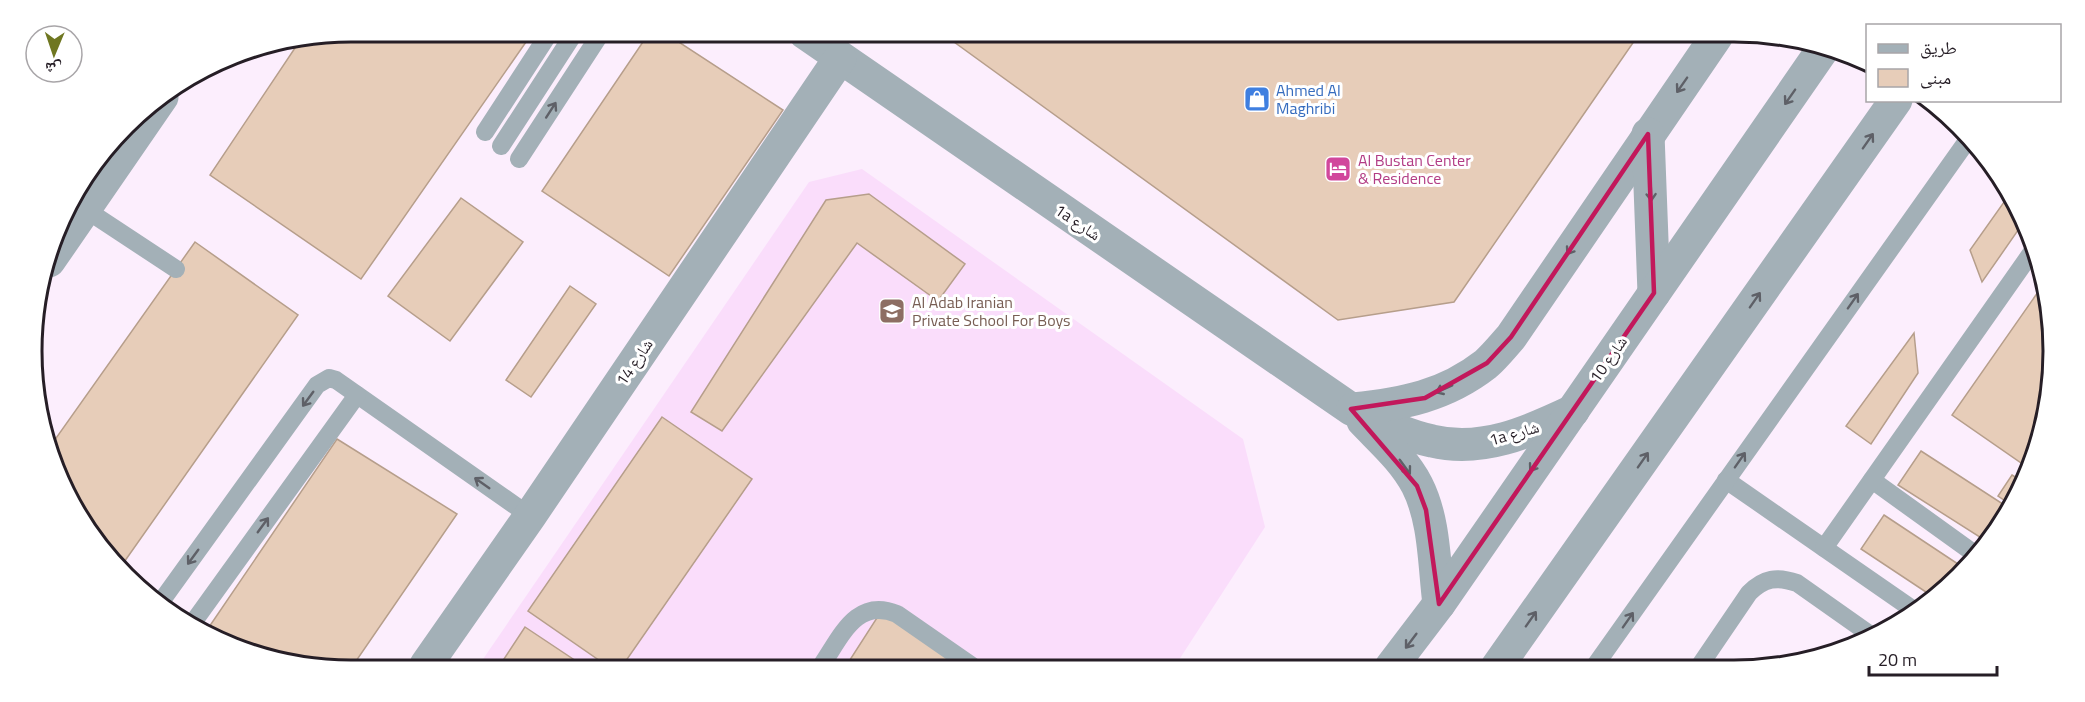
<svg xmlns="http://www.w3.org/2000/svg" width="2085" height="702" viewBox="0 0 2085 702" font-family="'Titillium Web','Noto Naskh Arabic',sans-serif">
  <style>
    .built { fill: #faddfb }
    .building { fill: #e7cdb9; stroke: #b69e8b; stroke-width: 1.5 }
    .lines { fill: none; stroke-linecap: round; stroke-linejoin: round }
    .service { stroke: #a3b0b7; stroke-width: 18 }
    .minor { stroke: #a3b0b7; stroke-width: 33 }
    .tertiary { stroke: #a3b0b7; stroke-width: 33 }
    .oneway { stroke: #5e6067 }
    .marked { fill: none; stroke: #c2185b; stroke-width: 4.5; stroke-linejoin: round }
    .labels { text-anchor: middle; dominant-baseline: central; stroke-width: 6; stroke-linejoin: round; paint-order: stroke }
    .shop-label { font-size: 16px; fill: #366cbe; stroke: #fff; text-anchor: start }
    .hotel-label { font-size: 16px; fill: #b23c85; stroke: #fff; text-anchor: start }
    .street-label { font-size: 16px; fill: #261e26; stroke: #fff }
    .education-label { font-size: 16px; fill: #785e54; stroke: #fff; text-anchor: start }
    .rim { fill: none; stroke: #261e26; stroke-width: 3 }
  </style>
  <rect width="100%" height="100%" fill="#fceefd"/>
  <polygon class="built" points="862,169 1243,439 1265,527 1175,666 479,665 809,182"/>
  <g class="building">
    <polygon points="351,32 533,32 361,279 210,175 299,42"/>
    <polygon points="649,33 665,33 783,110 669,276 542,191"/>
    <polygon points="943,34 1637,37 1454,302 1338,320"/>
    <polygon points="869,194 965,264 938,301 857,243 722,431 691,412 826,200"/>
    <polygon points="2009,195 2021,226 1982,282 1970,250"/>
    <polygon points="461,198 523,242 450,341 388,296"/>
    <polygon points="195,242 298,315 122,565 86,529 49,448"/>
    <polygon points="2045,282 2047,289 2047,414 2027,467 1952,415"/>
    <polygon points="570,286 596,304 531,397 506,380"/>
    <polygon points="1914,333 1918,373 1871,444 1846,426"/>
    <polygon points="662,417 752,479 623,665 606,665 528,611"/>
    <polygon points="337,439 457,514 354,664 288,664 207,630"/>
    <polygon points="1921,451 2009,508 1986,541 1898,485"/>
    <polygon points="2012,475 2022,481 2013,506 1998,496"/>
    <polygon points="1884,515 1964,568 1945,591 1935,598 1861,549"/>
    <polygon points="882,610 964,666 846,666"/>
    <polygon points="525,627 582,665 500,665"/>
  </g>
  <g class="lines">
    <g class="service">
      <polyline points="485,132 550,32"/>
      <polyline points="501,146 575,32"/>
      <polyline points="519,159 601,33"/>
      <polyline points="85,209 176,269"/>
      <polyline points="1726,480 1915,611"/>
      <polyline points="1872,480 1972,552"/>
      <polyline points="1824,548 2032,252"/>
      <polyline points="160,603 317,385 329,378 336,380 530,516"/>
      <polyline points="192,624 357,395"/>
      <path d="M821,666C841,637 856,597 897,614L972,666"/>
      <polyline points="1594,667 1967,141"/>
      <path d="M1698,668L1749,593C1764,578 1777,576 1797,583L1875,638"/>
    </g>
    <g class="minor">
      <path d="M805,33L1351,409C1377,421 1404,435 1432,441C1482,453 1529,432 1573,411"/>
      <polyline points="49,261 162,97"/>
      <path d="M1353,409C1403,404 1445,396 1486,364C1495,356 1503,346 1511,337L1716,37"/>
      <path d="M1363,421C1382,441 1404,460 1417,485C1435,520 1434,565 1439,604"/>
      <polyline points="426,665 530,516 840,58"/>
    </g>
    <g class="tertiary">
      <polyline points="1648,134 1654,293"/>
      <polyline points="1391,667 1439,604 1823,49"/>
      <polyline points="1497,667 1896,100"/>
    </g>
  </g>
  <defs><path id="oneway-shaft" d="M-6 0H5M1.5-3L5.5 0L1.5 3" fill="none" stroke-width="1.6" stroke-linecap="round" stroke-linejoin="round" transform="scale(1.5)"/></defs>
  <g class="oneway">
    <use href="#oneway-shaft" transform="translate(1682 85) rotate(125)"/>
    <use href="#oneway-shaft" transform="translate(1790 97) rotate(125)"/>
    <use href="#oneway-shaft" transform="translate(551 110) rotate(-57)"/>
    <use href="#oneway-shaft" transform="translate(1868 141) rotate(-55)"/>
    <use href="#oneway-shaft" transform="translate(1651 192) rotate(88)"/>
    <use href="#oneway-shaft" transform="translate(1572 247) rotate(124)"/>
    <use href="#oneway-shaft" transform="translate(1755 300) rotate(-55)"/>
    <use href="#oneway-shaft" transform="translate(1853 301) rotate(-55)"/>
    <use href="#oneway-shaft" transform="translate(1444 389) rotate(156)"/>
    <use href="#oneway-shaft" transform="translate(308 399) rotate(126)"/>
    <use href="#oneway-shaft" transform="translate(1643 460) rotate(-55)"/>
    <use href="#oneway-shaft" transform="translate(1740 460) rotate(-55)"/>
    <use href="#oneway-shaft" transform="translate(1535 464) rotate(125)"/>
    <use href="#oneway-shaft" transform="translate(1405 467) rotate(54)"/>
    <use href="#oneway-shaft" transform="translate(482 483) rotate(-145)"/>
    <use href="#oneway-shaft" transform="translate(263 525) rotate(-54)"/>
    <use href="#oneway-shaft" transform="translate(193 557) rotate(126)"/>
    <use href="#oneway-shaft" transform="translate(1531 619) rotate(-55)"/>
    <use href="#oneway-shaft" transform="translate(1628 620) rotate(-55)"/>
    <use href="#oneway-shaft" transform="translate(1411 641) rotate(127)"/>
  </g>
  <path class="marked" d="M1648,134L1654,293L1439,604L1426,510L1417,486L1351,409L1425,398L1487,363L1511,337Z"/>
  <defs>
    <symbol id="shop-square" viewBox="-11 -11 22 22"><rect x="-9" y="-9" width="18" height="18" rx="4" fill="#3f7fe0" stroke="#fff"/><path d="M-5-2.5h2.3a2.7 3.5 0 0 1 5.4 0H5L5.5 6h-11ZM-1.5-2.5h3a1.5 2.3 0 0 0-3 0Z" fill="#fff"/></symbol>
    <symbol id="hotel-square" viewBox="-11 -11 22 22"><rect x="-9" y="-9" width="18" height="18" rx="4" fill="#d1479c" stroke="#fff"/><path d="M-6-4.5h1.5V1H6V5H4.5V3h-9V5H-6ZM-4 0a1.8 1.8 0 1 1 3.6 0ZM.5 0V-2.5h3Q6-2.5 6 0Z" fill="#fff"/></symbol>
    <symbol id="school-square" viewBox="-11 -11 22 22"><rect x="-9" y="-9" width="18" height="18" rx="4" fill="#8d6e63" stroke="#fff"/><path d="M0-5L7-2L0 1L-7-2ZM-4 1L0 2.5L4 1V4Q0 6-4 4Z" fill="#fff"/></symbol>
  </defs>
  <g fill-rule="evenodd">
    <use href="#shop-square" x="1242" y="84" width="30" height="30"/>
    <use href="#hotel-square" x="1323" y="154" width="30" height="30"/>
    <use href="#school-square" x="877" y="296" width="30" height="30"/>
  </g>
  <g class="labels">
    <g class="shop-label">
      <text x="1276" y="90">Ahmed Al<tspan x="1276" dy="18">Maghribi</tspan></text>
    </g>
    <g class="hotel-label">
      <text x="1358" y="160">Al Bustan Center<tspan x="1358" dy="18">&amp; Residence</tspan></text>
    </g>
    <g class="street-label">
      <text transform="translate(1078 222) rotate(34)">1a شارع</text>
      <text transform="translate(1608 359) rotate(-55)">شارع 10</text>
      <text transform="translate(634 362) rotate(-56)">شارع 14</text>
      <text transform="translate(1514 433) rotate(-16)">1a شارع</text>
    </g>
    <g class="education-label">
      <text x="912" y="302">Al Adab Iranian<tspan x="912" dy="18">Private School For Boys</tspan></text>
    </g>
  </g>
  <path d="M0 0H2085V702H0ZM351 42H1734A309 309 0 0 1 2043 351V351A309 309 0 0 1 1734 660H351A309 309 0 0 1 42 351V351A309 309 0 0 1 351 42Z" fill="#fff" fill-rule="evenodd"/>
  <path class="rim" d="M351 42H1734A309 309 0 0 1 2043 351V351A309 309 0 0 1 1734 660H351A309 309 0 0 1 42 351V351A309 309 0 0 1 351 42Z"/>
  <rect x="1866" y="24" width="195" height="78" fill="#ffffff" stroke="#a8a5a8" stroke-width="1.5"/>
  <rect x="1878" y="44" width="30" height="9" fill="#a3b0b7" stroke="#a8a5a8" stroke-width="1.5"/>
  <text x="1920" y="54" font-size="18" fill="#261e26">طريق</text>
  <rect x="1878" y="69" width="30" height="18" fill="#e7cdb9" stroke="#a8a5a8" stroke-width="1.5"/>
  <text x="1920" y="84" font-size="18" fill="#261e26">مبنى</text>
  <g transform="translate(54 54) rotate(182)"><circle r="28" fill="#ffffff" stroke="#a8a5a8" stroke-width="1.5"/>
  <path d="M0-4.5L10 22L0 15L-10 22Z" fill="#6f7721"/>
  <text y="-9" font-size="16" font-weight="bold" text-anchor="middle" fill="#261e26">ش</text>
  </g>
  <path d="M1869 666v9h128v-9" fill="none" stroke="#261e26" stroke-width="3"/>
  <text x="1878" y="666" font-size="18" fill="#261e26" stroke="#ffffff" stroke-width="4.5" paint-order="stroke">20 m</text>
</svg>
